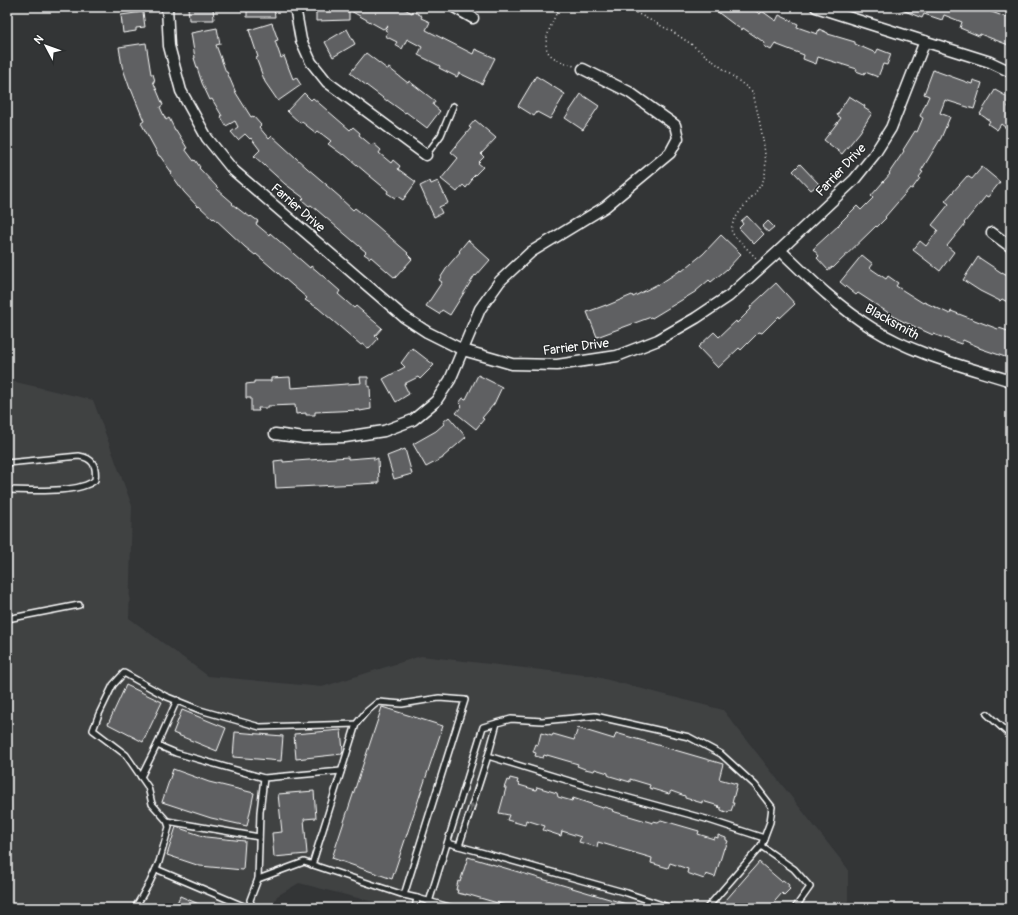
<svg xmlns="http://www.w3.org/2000/svg" width="1018" height="915" viewBox="0 0 1018 915" font-family="Pangolin,sans-serif">
  <style>
    .built { fill: #404243 }
    .building { fill: #5f6162; stroke: #fff }
    .lines { fill: none; stroke-linecap: round; stroke-linejoin: round }
    .service-casing { stroke: #fff; stroke-width: 8 }
    .minor-casing { stroke: #fff; stroke-width: 13 }
    .path { stroke: #fff; stroke-width: 1.5; stroke-dasharray: 1 3; stroke-linecap: butt }
    .service { stroke: #2a2d2e; stroke-width: 5 }
    .minor { stroke: #2a2d2e; stroke-width: 10 }
    .oneway { fill: #6a6c6d }
    .labels { text-anchor: middle; dominant-baseline: central; stroke-width: 3; stroke-linejoin: round; paint-order: stroke }
    .street-label { font-size: 13px; fill: #fff; stroke: #2a2d2e }
  </style>
  <rect width="100%" height="100%" fill="#333536"/>
  <filter id="ink" filterUnits="userSpaceOnUse"><feTurbulence type="fractalNoise" baseFrequency=".025" numOctaves="2"/><feDisplacementMap in="SourceGraphic" scale="8" xChannelSelector="R" yChannelSelector="G"/><feConvolveMatrix kernelMatrix="1 2 1 2 8 2 1 2 1" color-interpolation-filters="sRGB"/></filter>
  <g filter="url(#ink)">
    <polygon class="built" points="7,380 93,400 132,506 129,618 208,676 322,687 421,656 593,676 723,710 848,869 848,908 397,908 299,883 277,896 272,908 7,908"/>
    <g class="building">
      <polygon points="188,7 213,7 214,20 189,20"/>
      <polygon points="247,7 274,8 275,17 247,17"/>
      <polygon points="318,7 343,7 343,10 359,10 361,7 401,7 412,13 413,11 422,16 421,18 430,22 426,30 473,54 475,49 495,58 482,84 459,73 457,77 439,68 440,66 418,55 422,47 407,39 402,49 395,45 397,42 385,36 388,32 385,30 388,26 383,29 349,10 349,20 316,21 316,11 318,11"/>
      <polygon points="711,7 750,7 760,14 762,11 776,21 779,15 798,24 797,27 817,34 819,29 828,33 828,34 855,42 855,44 876,53 878,49 891,54 887,65 883,64 878,77 865,72 864,74 856,71 857,69 818,57 816,64 803,59 804,55 775,44 771,50 764,46 765,43 743,28 742,30 736,26"/>
      <polygon points="895,7 991,7 989,11 1011,19 1011,46 980,34 979,36 960,28 962,22 944,15 942,20 924,14 922,18"/>
      <polygon points="143,12 145,27 136,28 136,31 123,33 121,15"/>
      <polygon points="272,23 278,40 275,41 281,58 284,56 293,79 296,77 301,85 278,101 265,82 256,58 258,57 249,30"/>
      <polygon points="217,28 220,44 216,45 226,72 227,72 236,93 251,117 253,116 261,125 259,127 269,139 272,136 307,168 327,185 326,185 341,198 341,199 353,210 355,208 376,225 408,253 407,254 412,259 395,278 371,257 370,258 364,254 366,252 311,205 309,206 302,200 304,198 285,184 254,156 260,150 251,138 250,139 245,134 238,140 231,132 238,127 235,121 226,126 225,124 221,117 222,116 212,99 210,100 202,83 194,58 195,58 191,33"/>
      <polygon points="347,29 355,44 333,57 325,42"/>
      <polygon points="146,43 151,74 153,74 155,81 153,81 163,105 160,107 166,120 169,118 175,130 176,130 187,148 185,149 194,161 195,160 200,167 199,168 218,188 217,189 233,203 232,204 245,214 246,214 250,217 251,216 258,221 256,224 269,235 270,233 310,268 311,266 316,270 340,291 338,294 354,308 356,306 382,328 375,336 378,339 369,349 363,344 361,345 318,308 305,300 307,298 256,254 255,255 245,247 214,218 213,219 199,206 198,207 184,192 171,174 172,173 160,156 159,156 141,123 144,121 131,89 130,89 122,66 119,47"/>
      <polygon points="366,53 387,69 389,68 408,83 409,81 435,101 433,105 440,111 427,128 406,112 405,113 387,100 387,101 350,73"/>
      <polygon points="933,70 972,84 973,80 982,83 974,109 945,100 940,113 950,117 941,138 921,171 923,172 919,177 920,178 912,189 910,188 885,217 886,218 877,227 876,226 833,268 832,267 828,270 817,258 819,256 813,249 815,248 815,247 839,225 839,224 857,206 861,210 873,198 871,196 890,174 889,173 904,151 903,150 915,131 917,132 923,118 920,116 929,96 924,94"/>
      <polygon points="536,76 565,94 550,119 537,112 534,116 518,106"/>
      <polygon points="995,90 1011,99 1008,107 1011,109 1011,132 1001,124 997,130 988,124 990,121 980,114"/>
      <polygon points="304,93 311,100 313,98 350,130 353,127 360,133 359,135 371,145 373,143 381,150 379,153 391,163 393,160 400,166 398,169 416,182 403,200 397,196 395,198 387,193 388,191 370,176 344,154 343,155 328,144 331,141 318,131 316,133 302,122 300,123 287,111"/>
      <polygon points="581,94 599,106 583,130 565,118"/>
      <polygon points="849,96 865,106 864,108 872,113 860,132 842,154 824,140 841,118 837,115"/>
      <polygon points="475,120 496,138 481,154 484,157 478,163 483,167 471,179 472,180 466,188 463,185 457,192 441,179 458,158 451,152 471,128 469,127"/>
      <polygon points="800,164 819,184 811,190 793,171"/>
      <polygon points="982,167 1000,182 988,197 986,196 964,223 965,224 947,246 954,252 940,271 913,250 920,241 926,246 938,230 932,225 949,204 945,201 967,176 972,179"/>
      <polygon points="430,181 431,184 438,181 448,203 439,207 442,213 434,217 420,186"/>
      <polygon points="747,216 764,234 754,244 739,228 743,224 741,221"/>
      <polygon points="768,221 774,227 768,232 762,227"/>
      <polygon points="721,235 741,254 727,269 711,282 709,280 695,292 652,318 651,317 597,337 587,312 606,305 606,306 632,295 633,297 658,284 658,285 681,270 682,271 703,254"/>
      <polygon points="468,240 490,260 476,276 475,275 450,315 442,310 439,314 426,306 442,282 439,280 448,266 460,252 459,251"/>
      <polygon points="862,255 873,264 870,268 886,279 888,276 898,283 896,286 923,303 924,302 950,314 951,311 998,329 999,328 1011,332 1011,359 979,348 979,347 963,340 961,344 933,334 933,335 898,319 858,293 856,295 840,282"/>
      <polygon points="978,257 1002,273 1002,272 1011,277 1011,304 1002,299 1000,301 980,291 963,280"/>
      <polygon points="776,283 795,304 780,318 779,316 762,333 759,332 741,350 739,348 718,368 698,347 714,332 719,337 736,321 737,323 751,309 750,307"/>
      <polygon points="412,348 434,365 420,379 418,377 404,384 409,394 396,402 383,379 405,367 401,363"/>
      <polygon points="478,375 502,387 494,404 482,418 484,419 476,429 456,413 462,406 459,403 463,398 466,399"/>
      <polygon points="290,377 291,388 361,383 360,377 368,377 368,387 370,386 371,409 360,411 360,410 315,412 315,415 306,415 306,413 296,414 295,405 268,406 268,408 258,408 259,411 251,411 251,398 246,398 246,384 254,383 254,381 271,381 271,378"/>
      <polygon points="449,417 466,437 443,457 443,458 426,467 413,444 436,431 444,424 443,422"/>
      <polygon points="405,449 412,474 394,479 387,456"/>
      <polygon points="348,457 348,459 374,457 374,460 378,458 379,483 276,488 274,461 283,460 283,462"/>
      <polygon points="126,685 162,702 143,742 108,724"/>
      <polygon points="382,707 443,726 392,879 332,858"/>
      <polygon points="182,710 226,728 217,751 173,733"/>
      <polygon points="578,728 614,739 616,733 723,764 719,779 737,784 732,803 734,803 731,811 729,811 728,813 721,810 721,808 718,807 719,806 702,801 702,803 685,798 685,796 671,791 669,794 649,788 650,785 630,779 630,782 610,776 608,775 608,773 595,769 594,771 585,769 577,766 578,764 547,755 547,756 544,755 543,758 535,756 536,753 533,752 536,744 538,745 541,733 552,736 553,734 574,740"/>
      <polygon points="341,730 343,751 342,754 296,759 294,734"/>
      <polygon points="235,732 283,736 281,761 233,757"/>
      <polygon points="173,769 209,782 254,793 247,826 211,818 162,802"/>
      <polygon points="510,778 518,780 517,783 520,784 519,785 536,790 537,787 557,793 558,797 572,801 573,798 603,808 604,807 611,809 613,810 612,811 653,823 653,821 658,822 661,820 699,831 698,834 714,839 715,837 718,838 718,835 726,838 726,840 728,841 725,849 724,848 715,877 706,874 704,879 687,873 688,869 670,863 668,868 651,863 652,858 598,842 597,847 579,842 581,837 562,831 561,836 543,830 545,826 526,820 525,825 507,820 509,815 499,813 506,788 504,788 507,780 509,781"/>
      <polygon points="314,791 316,818 304,819 307,854 274,857 272,833 282,832 278,794"/>
      <polygon points="176,827 206,837 245,841 243,870 200,866 167,855"/>
      <polygon points="468,857 633,906 633,908 515,908 466,894 466,895 457,893 458,890 456,890 458,881 460,882"/>
      <polygon points="759,862 781,881 783,880 789,885 788,887 790,889 784,895 782,893 769,908 719,908"/>
      <polygon points="180,896 208,908 175,908"/>
    </g>
    <g class="lines">
      <defs>
        <g id="service">
          <polyline points="426,155 441,135 453,106"/>
          <path d="M7,463L79,456C93,458 97,466 95,480C79,494 28,490 7,490"/>
          <polyline points="7,619 79,605"/>
          <polyline points="177,700 157,745 176,753 264,778"/>
          <polyline points="987,714 1011,736"/>
          <polyline points="488,756 589,787 706,819 764,838"/>
          <polyline points="141,777 157,745"/>
          <polyline points="167,821 259,837"/>
          <polyline points="448,843 627,893 671,908"/>
          <polyline points="459,846 488,756 497,723"/>
          <polyline points="312,865 356,724"/>
          <polyline points="156,869 248,908"/>
          <polyline points="258,879 260,812 264,778 341,771"/>
          <polyline points="417,898 453,908"/>
          <polyline points="429,902 483,727 511,719 542,721 595,716 689,737 721,754 755,785 772,807 770,822 761,846 794,869 810,887 795,908"/>
          <polyline points="135,908 150,882 159,862 169,827 167,821 152,804 148,787 126,755 93,730 99,714 113,685 124,673 165,696 200,710 260,727 356,724 366,712 378,702 402,704 439,698 465,700 404,895 417,898 415,908"/>
          <polyline points="252,908 250,900 258,879 304,862 404,895"/>
          <polyline points="707,908 761,846"/>
        </g>
        <g id="minor">
          <polyline points="167,7 169,46 181,91 207,138 233,170 404,317 427,332 463,350 512,364 557,365 617,356 658,340 696,318 729,296 780,250 854,180 874,155 891,128 925,41"/>
          <polyline points="295,7 301,40 311,62 327,82 426,155"/>
          <polyline points="454,7 473,18"/>
          <polyline points="816,7 990,62 1011,72"/>
          <polyline points="992,233 1011,247"/>
          <path d="M780,250C809,278 838,307 872,328C915,355 964,366 1011,381"/>
          <polyline points="275,434 304,438 345,437 384,431 413,420 436,401 450,380 480,309 500,281 531,252 605,207 670,153 678,138 675,125 629,92 583,69"/>
        </g>
      </defs>
      <use href="#service" class="service-casing"/>
      <use href="#minor" class="minor-casing"/>
      <g class="path">
        <path d="M559,7C555,18 541,41 548,52C553,60 566,63 574,66"/>
        <path d="M625,7L673,32L691,44L753,92C757,112 770,159 764,178C760,193 727,218 732,233L756,258"/>
      </g>
      <use href="#service" class="service"/>
      <use href="#minor" class="minor"/>
    </g>
    <defs><path id="oneway-solid" d="M-6-.8H1V-3.2L6.5 0L1 3.2V.8H-6Z"/></defs>
    <use class="oneway" href="#oneway-solid" transform="translate(471 809) rotate(-72)"/>
  </g>
  <g class="labels">
    <g class="street-label">
      <text transform="translate(841 170) rotate(-47)">Farrier Drive</text>
      <text transform="translate(298 208) rotate(41)">Farrier Drive</text>
      <text transform="translate(892 322) rotate(29)">Blacksmith</text>
      <text transform="translate(576 347) rotate(-7)">Farrier Drive</text>
    </g>
  </g>
  <rect width="1018" height="915" fill="none" stroke="#2a2d2e" stroke-width="24"/>
  <rect x="12" y="12" width="994" height="891" fill="none" stroke="#fff" stroke-width="1.5" filter="url(#ink)"/>
  <g transform="translate(46 46) rotate(311)" stroke="#2a2d2e" stroke-width="3" paint-order="stroke">
  <path d="M0-3L7 15L0 10L-7 15Z" fill="#ffffff"/>
  <text y="-6" font-size="11" font-weight="bold" text-anchor="middle" fill="#ffffff">N</text>
  </g>
</svg>
